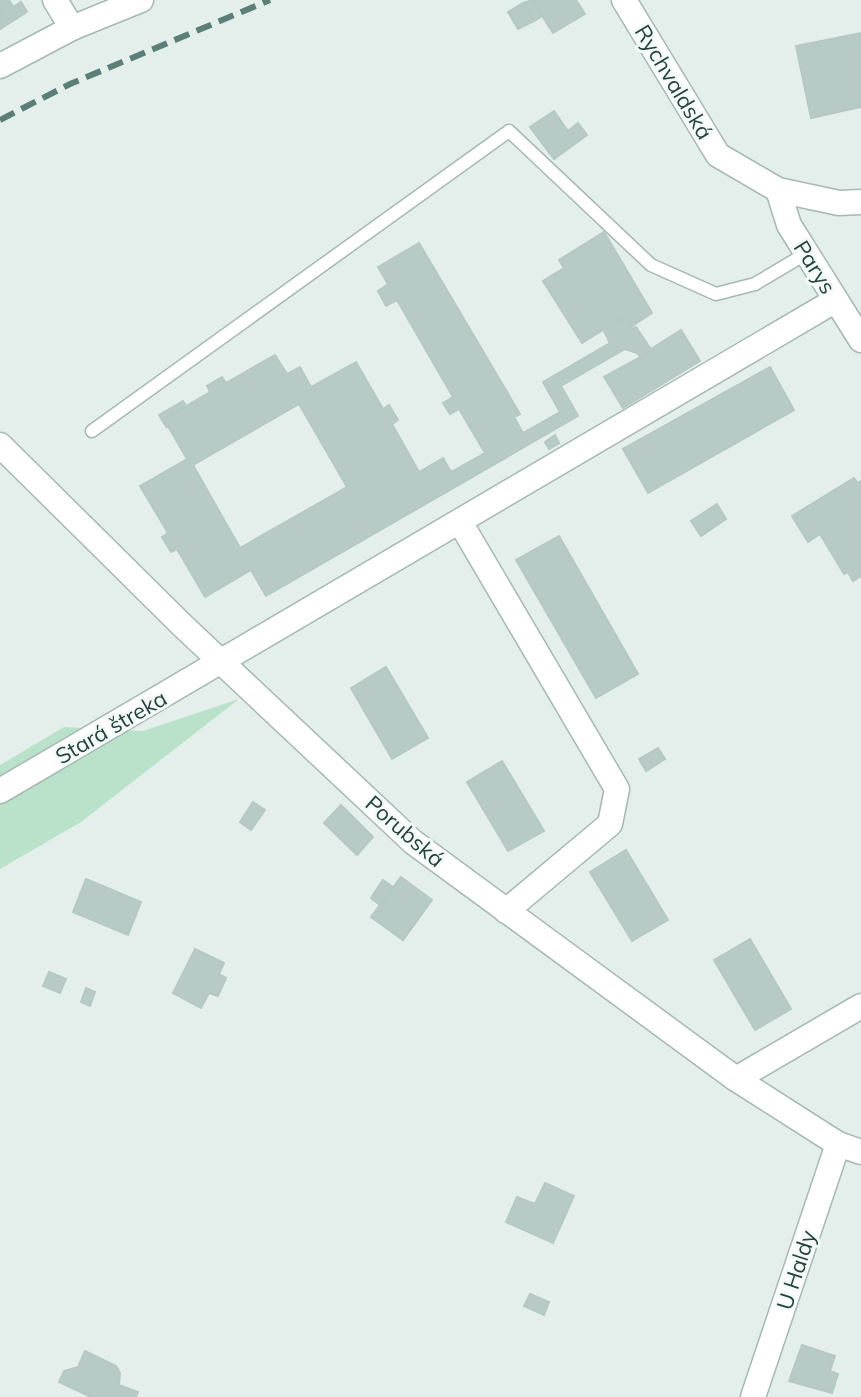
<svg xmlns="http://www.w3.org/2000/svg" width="861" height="1397" viewBox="0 0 861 1397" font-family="Mulish,sans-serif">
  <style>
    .green { fill: #bae2cb }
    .building { fill: #b8cac5; stroke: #b5c9c4; stroke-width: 2; fill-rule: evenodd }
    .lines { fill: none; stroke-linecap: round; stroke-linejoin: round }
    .service-casing { stroke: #a6b8b4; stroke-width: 15 }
    .minor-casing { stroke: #a6b8b4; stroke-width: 27 }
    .tertiary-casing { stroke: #a6b8b4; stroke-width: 27 }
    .service { stroke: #fff; stroke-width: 12 }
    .minor { stroke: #fff; stroke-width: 24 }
    .tertiary { stroke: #fff; stroke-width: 24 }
    .rail { stroke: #5b7e79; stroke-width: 6; stroke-dasharray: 16 8; stroke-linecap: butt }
    .labels { text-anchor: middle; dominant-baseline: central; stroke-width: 6; stroke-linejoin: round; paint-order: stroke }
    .street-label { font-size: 22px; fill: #21423e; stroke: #f5faf8 }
  </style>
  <rect width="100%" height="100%" fill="#e4efeb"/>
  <polygon class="green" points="239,699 81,822 0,869 0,765 64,727 143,731"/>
  <g class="building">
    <polygon points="0,0 9,0 13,7 21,2 27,12 0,29"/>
    <polygon points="532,0 576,0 585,14 553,33"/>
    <polygon points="532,0 542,16 534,21 523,3"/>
    <polygon points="523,3 534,21 518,29 508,12"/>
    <polygon points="861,33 861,107 811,118 796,46"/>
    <polygon points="554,111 568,131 578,123 587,135 554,159 530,127"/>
    <polygon points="604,232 652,313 632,326 626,316 582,343 543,281 564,268 559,260"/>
    <path d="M419,243L520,414L514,417L523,433L560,412L543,382L610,343L604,331L625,318L632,329L636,327L652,351L641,358L637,353L625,349L561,386L578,416L266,596L251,570L205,597L177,549L171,552L162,537L168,533L140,486L187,459L164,419L210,392L207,386L222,377L226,383L275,355L287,374L300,367L311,387L356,362L383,409L389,405L398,420L392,424L419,472L443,458L451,472L485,453L459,409L450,414L443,403L453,397L397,300L386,306L378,291L388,284L378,267ZM299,404L347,487L240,548L193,465Z"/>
    <polygon points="681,330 700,361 623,408 604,377 652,351 651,349"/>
    <polygon points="770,367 794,410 648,493 623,449"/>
    <polygon points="183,401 186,406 164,419 167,428 159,415"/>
    <polygon points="555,435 559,443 549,449 545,442"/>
    <polygon points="854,478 858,483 861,481 861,576 853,581 848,572 844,574 820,534 808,542 792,516"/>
    <polygon points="717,504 726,519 701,536 691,521"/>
    <polygon points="559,536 638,674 596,698 516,560"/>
    <polygon points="386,667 428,738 392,759 351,688"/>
    <polygon points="658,748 665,759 646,771 639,759"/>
    <polygon points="502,761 544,831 508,851 467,782"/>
    <polygon points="253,802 265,810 251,830 240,822"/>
    <polygon points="341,805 373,837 357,855 324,823"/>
    <polygon points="626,850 668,920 632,941 590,872"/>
    <polygon points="401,877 432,900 403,940 371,917"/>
    <polygon points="86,879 141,902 128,935 73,912"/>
    <polygon points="383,880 393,887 380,905 371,898"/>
    <polygon points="750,939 791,1009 755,1030 714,960"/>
    <polygon points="195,949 224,963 219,974 226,978 218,996 209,993 201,1008 173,993"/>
    <polygon points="49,972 66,979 60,993 43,986"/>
    <polygon points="86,988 95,992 90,1006 81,1002"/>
    <polygon points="545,1183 574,1196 553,1243 506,1222 517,1197 535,1204"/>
    <polygon points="530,1294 549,1302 544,1315 524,1306"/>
    <polygon points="802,1345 835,1356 830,1371 838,1374 832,1393 789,1381"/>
    <polygon points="85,1351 116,1366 120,1373 119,1385 138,1392 136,1397 91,1397 59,1382 64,1371 78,1367"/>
  </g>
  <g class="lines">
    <defs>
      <polyline id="service" points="92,431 509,131 651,265 716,294 755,284 807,253"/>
      <g id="minor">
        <polyline points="55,0 72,28"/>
        <polyline points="0,66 72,28 141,0"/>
        <polyline points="778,190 789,225 861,340"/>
        <polyline points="0,445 184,627 413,842 736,1079 838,1144 861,1152"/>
        <polyline points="460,522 617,789 610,824 506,911"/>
        <polyline points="0,791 836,300"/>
        <polyline points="736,1079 861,1006"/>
        <polyline points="753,1397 838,1144"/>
      </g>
      <polyline id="tertiary" points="624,0 718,155 778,190 839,203 861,202"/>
    </defs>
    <use href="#service" class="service-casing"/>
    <use href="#minor" class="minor-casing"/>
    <use href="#tertiary" class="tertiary-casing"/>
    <use href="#service" class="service"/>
    <use href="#minor" class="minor"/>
    <use href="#tertiary" class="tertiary"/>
    <polyline class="rail" points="0,120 70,84 270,0"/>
  </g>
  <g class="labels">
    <g class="street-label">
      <text transform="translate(674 82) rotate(59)">Rychvaldská</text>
      <text transform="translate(815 267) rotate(58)">Parys</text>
      <text transform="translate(111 727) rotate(-30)">Stará štreka</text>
      <text transform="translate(405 831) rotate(41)">Porubská</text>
      <text transform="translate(796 1270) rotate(-72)">U Haldy</text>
    </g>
  </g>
</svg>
